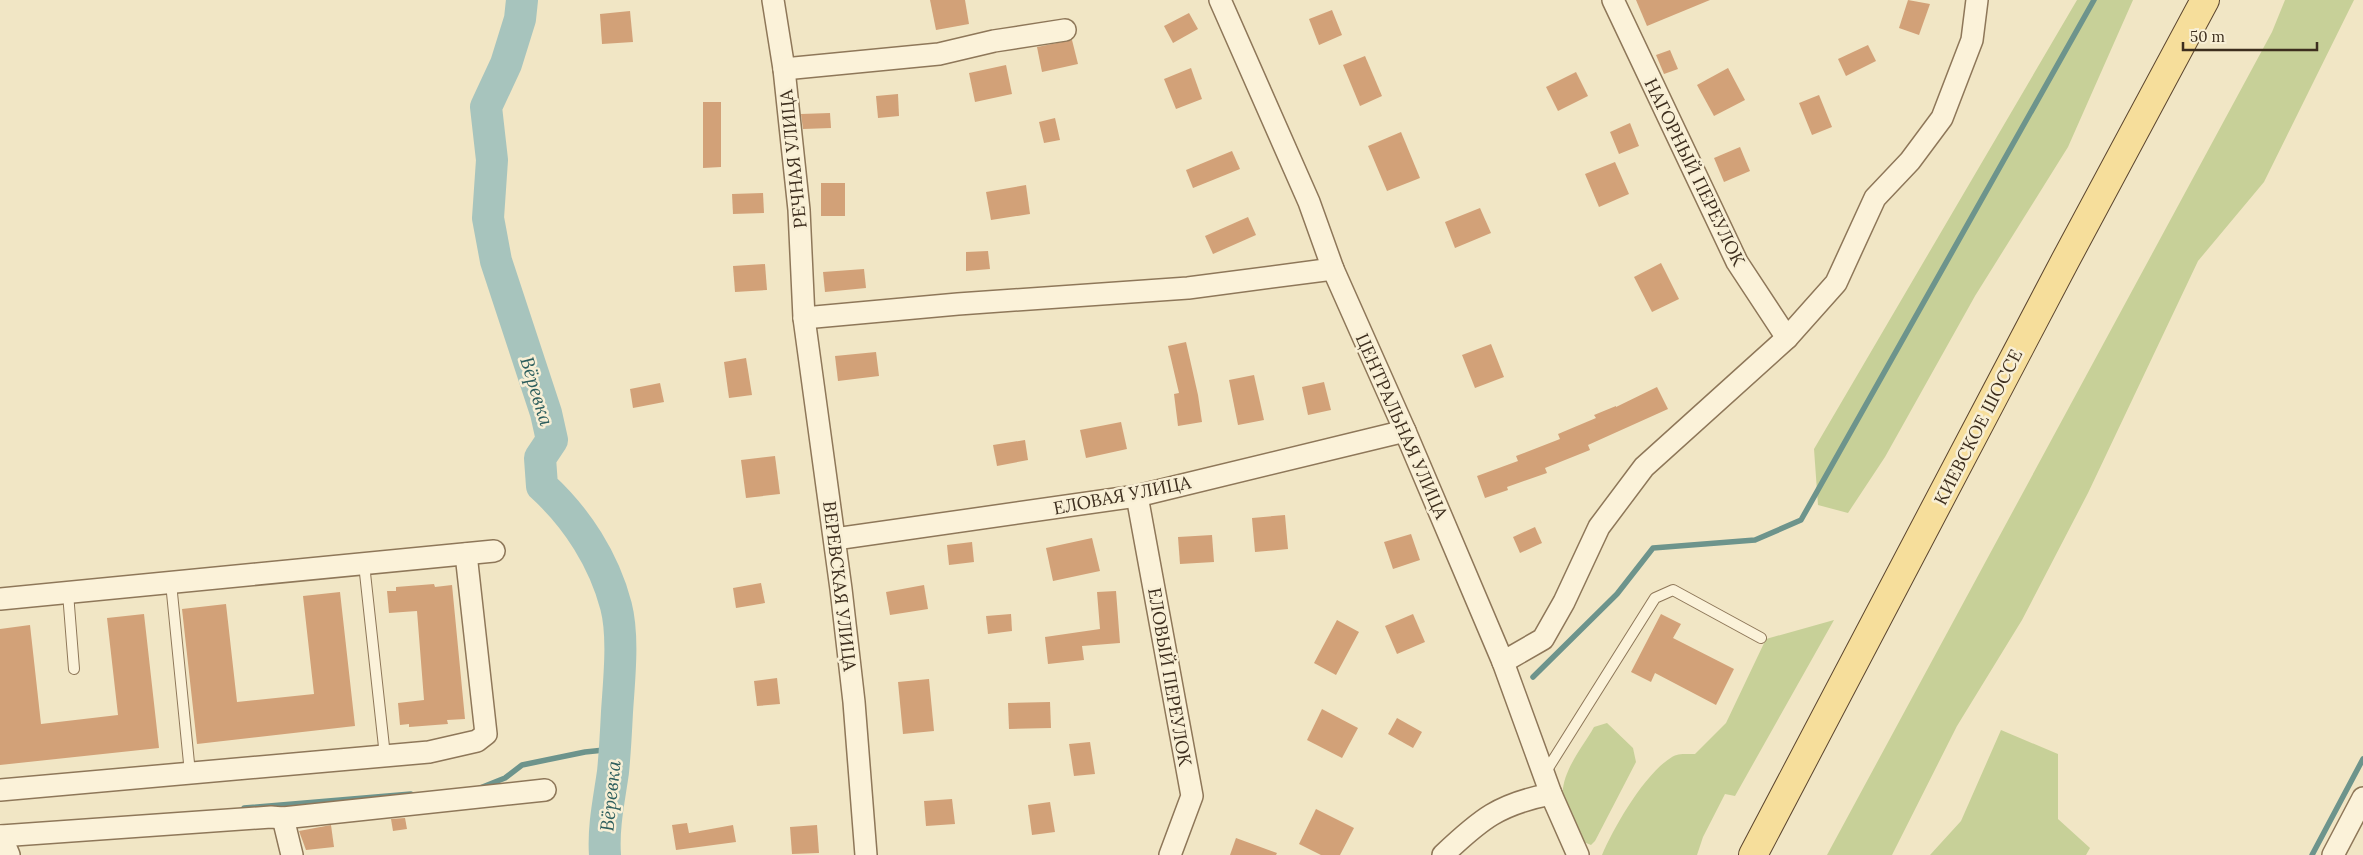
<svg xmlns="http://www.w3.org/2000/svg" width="2363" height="855" viewBox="0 0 2363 855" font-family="Lora,serif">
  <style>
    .green { fill: #c7d098 }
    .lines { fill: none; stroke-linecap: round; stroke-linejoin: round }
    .stream { stroke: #6d948c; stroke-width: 5.5 }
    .river { stroke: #a7c4bd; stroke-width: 32 }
    .building { fill: #d2a178 }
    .service-casing { stroke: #8e7759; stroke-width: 12 }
    .minor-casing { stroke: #8e7759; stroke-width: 24 }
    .primary-casing { stroke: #5b452e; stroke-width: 30 }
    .service { stroke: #fbf2d9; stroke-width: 10 }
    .minor { stroke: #fbf2d9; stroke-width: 21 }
    .primary { stroke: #f6de9b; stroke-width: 28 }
    .labels { text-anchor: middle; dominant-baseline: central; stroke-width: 5; stroke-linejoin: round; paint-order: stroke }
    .street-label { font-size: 18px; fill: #3d2e1e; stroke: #f8efd5 }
    .water-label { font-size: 19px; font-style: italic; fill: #2d5e5d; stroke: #f8efd5 }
  </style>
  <rect width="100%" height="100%" fill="#f1e6c5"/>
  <g class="green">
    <polygon points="2077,0 2133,0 2068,147 1975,296 1885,457 1848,513 1818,505 1814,449"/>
    <polygon points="2285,0 2354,0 2264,182 2198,261 2088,493 2022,620 1957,726 1892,855 1827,855 2272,32"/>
    <path d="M1834,620L1735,796L1725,794L1703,837L1697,855H1602C1614,827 1645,773 1672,757C1677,753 1688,754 1695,754L1726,723L1766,639Z"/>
    <path d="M1607,723L1633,748L1636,762L1595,841L1591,845L1581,841C1576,828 1566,812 1563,798C1560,773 1583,747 1594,727Z"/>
    <polygon points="2001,730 2058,754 2058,819 2090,848 2086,855 1930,855 1961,821"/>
  </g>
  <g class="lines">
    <g class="stream">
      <polyline points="1533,677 1617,594 1653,548 1755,540 1801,520 2094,0"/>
      <polyline points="480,788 505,778 522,765 585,752 614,749"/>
      <polyline points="244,808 411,794"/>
      <polyline points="2312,855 2363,759"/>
    </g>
    <path class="river" d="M522,0L520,19L506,64L486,107L492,160L488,218L496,261L546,413L552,440L540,458L542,486C577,518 604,560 616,606C624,637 619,680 617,712C616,732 615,752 613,772C609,800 603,827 605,855"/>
  </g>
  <g class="building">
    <polygon points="930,0 965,0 969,24 936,30"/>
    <polygon points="1636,0 1710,0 1647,26"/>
    <polygon points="1908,0 1930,4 1919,35 1899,28"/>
    <polygon points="1332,10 1342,35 1319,45 1309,19"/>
    <polygon points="630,11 633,42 602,44 600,14"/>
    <polygon points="1189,13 1198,29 1173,43 1164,26"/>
    <polygon points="1072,40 1078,64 1042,72 1037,47"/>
    <polygon points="1868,45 1876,61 1846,76 1838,59"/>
    <polygon points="1670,50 1678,69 1664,74 1656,55"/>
    <polygon points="1365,56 1382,96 1360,106 1343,65"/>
    <polygon points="1006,65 1012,94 975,102 969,73"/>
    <polygon points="1191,68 1202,99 1176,109 1164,79"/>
    <polygon points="1728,68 1745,100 1714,116 1697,85"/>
    <polygon points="1576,72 1588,96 1558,111 1546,87"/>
    <polygon points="898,94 899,116 878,118 876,96"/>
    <polygon points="1819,95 1832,127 1812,135 1799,103"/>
    <polygon points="703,102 721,102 721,167 703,168"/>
    <polygon points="830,113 831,128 803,129 801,114"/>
    <polygon points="1055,118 1060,140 1044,143 1039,122"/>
    <polygon points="1630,123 1639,146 1619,154 1610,132"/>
    <polygon points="1401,132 1420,178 1387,191 1368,146"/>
    <polygon points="1740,147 1750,171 1724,182 1714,158"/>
    <polygon points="1232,151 1240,169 1193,188 1186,170"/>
    <polygon points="1615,162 1629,194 1599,207 1585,174"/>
    <rect x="821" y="183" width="24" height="33"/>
    <polygon points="1026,185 1030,214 991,220 986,192"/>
    <polygon points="763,193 764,213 733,214 732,194"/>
    <polygon points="1480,208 1491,233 1455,248 1445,222"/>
    <polygon points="1248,217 1256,235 1213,254 1205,236"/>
    <polygon points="988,251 990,269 966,271 966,252"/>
    <polygon points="1661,263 1679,299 1652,312 1634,277"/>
    <polygon points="765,264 767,290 735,292 733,266"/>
    <polygon points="864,269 866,288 825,292 823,272"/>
    <polygon points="1186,342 1198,395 1202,422 1178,426 1174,394 1179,393 1168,346"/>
    <polygon points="1491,344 1504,377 1475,388 1462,355"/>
    <polygon points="876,352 879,376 838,381 835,356"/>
    <polygon points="746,358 752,395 729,398 724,362"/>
    <polygon points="1254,375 1264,420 1238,425 1229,380"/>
    <polygon points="1324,382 1331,410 1308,415 1302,387"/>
    <polygon points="660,383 664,402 633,408 630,389"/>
    <polygon points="1657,387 1668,409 1588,445 1590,450 1545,468 1547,473 1507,487 1508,490 1485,498 1477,476 1518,461 1516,456 1560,439 1558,434 1596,418 1594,415 1616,406 1616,407"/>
    <polygon points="1121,422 1127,449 1086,458 1080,430"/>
    <polygon points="1025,440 1028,460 997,466 993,445"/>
    <polygon points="775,456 780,494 746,498 741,460"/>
    <polygon points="1285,515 1288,549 1255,552 1252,518"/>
    <polygon points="1535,527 1542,543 1520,553 1513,537"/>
    <polygon points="1411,534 1420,560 1393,569 1384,542"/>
    <polygon points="1212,535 1214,562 1180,564 1178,537"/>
    <polygon points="1092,538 1100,571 1053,581 1046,548"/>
    <polygon points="972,542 974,562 949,565 947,545"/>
    <polygon points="761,583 765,603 736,608 733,588"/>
    <polygon points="434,584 435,587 452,585 465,719 447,720 448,724 409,727 409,724 400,725 398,703 424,700 417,611 389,613 387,591 396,591 396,587"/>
    <polygon points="924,585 928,609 890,615 886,592"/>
    <polygon points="1116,591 1120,643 1082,646 1084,660 1048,664 1045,637 1100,629 1097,592"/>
    <polygon points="340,592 355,726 197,744 182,609 226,604 237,702 314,694 303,596"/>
    <polygon points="144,614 159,748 0,765 0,629 30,625 41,724 118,715 107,618"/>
    <polygon points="1011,614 1012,631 988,634 986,616"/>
    <polygon points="1413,614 1425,642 1397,654 1385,626"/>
    <polygon points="1661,614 1681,624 1673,638 1734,669 1716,705 1655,673 1651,682 1631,672"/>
    <polygon points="1337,620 1359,632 1336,675 1314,663"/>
    <polygon points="777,678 780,704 757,706 754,681"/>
    <polygon points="929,679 934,731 903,734 898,682"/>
    <polygon points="1050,702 1051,728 1009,729 1008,703"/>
    <polygon points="1322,709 1358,728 1342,758 1307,740"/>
    <polygon points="1397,718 1422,732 1413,748 1388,734"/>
    <polygon points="1090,742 1095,774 1074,776 1069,744"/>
    <polygon points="952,799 955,824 926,826 924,801"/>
    <polygon points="1050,802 1055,832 1032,835 1028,805"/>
    <polygon points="1316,809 1354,828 1340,855 1321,855 1299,844"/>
    <polygon points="405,818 407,829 393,831 391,819"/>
    <polygon points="687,823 689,833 733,825 736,842 676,850 672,825"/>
    <polygon points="331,825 334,847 306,850 299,831"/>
    <polygon points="817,825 819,853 792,854 790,827"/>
    <polygon points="1236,838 1277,853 1276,855 1230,855"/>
  </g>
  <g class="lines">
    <defs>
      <g id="service">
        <polyline points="364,564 385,756"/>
        <polyline points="171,583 190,773"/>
        <polyline points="68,593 74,669"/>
        <polyline points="1545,773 1655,598 1673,590 1761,638"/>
      </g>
      <g id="minor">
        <polyline points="773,0 784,69 799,210 804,318 841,589 854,702 866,855"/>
        <polyline points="1220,0 1309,202 1333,269 1405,431 1503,662 1551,794 1578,855"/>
        <polyline points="1613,0 1737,262 1787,338"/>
        <polyline points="784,69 939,54 994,41 1065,30"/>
        <polyline points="804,318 958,304 1188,288 1333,269"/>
        <polyline points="1137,496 1192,796 1170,855"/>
        <polyline points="835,539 1137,496 1405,431"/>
        <polyline points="0,599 494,551"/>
        <polyline points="1503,662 1543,639 1564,602 1599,527 1644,467 1787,338 1836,283 1875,198 1910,161 1942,118 1972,40 1977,0"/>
        <polyline points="0,790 429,752 477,741 486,734 466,554"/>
        <polyline points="283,818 292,855"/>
        <polyline points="0,836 271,817 283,818 545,790"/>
        <polyline points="1,836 9,855"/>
        <path d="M1443,855C1481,819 1499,804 1551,794"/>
        <polyline points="2333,855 2363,798"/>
      </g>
      <polyline id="primary" points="1753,855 2065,261 2205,0"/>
    </defs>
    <use href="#service" class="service-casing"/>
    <use href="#minor" class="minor-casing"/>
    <use href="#primary" class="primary-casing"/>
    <use href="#service" class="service"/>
    <use href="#minor" class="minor"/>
    <use href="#primary" class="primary"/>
  </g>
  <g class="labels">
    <g class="street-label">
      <text transform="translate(793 159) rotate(-96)">РЕЧНАЯ УЛИЦА</text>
      <text transform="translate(1695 172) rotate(64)">НАГОРНЫЙ ПЕРЕУЛОК</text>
      <text transform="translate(1402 426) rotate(66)">ЦЕНТРАЛЬНАЯ УЛИЦА</text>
      <text transform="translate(1978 427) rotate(-63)">КИЕВСКОЕ ШОССЕ</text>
      <text transform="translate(1122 495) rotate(-11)">ЕЛОВАЯ УЛИЦА</text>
      <text transform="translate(840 586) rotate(83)">ВЕРЕВСКАЯ УЛИЦА</text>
      <text transform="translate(1170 677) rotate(80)">ЕЛОВЫЙ ПЕРЕУЛОК</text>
    </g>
    <g class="water-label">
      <text transform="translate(537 391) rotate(73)">Вёревка</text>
      <text transform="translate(610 796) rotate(-84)">Вёревка</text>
    </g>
  </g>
  <path d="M2183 42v8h134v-8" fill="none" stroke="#3d2e1e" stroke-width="2.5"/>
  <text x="2190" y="42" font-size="15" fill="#3d2e1e" stroke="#f8efd5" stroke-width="4" paint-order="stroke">50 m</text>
</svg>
